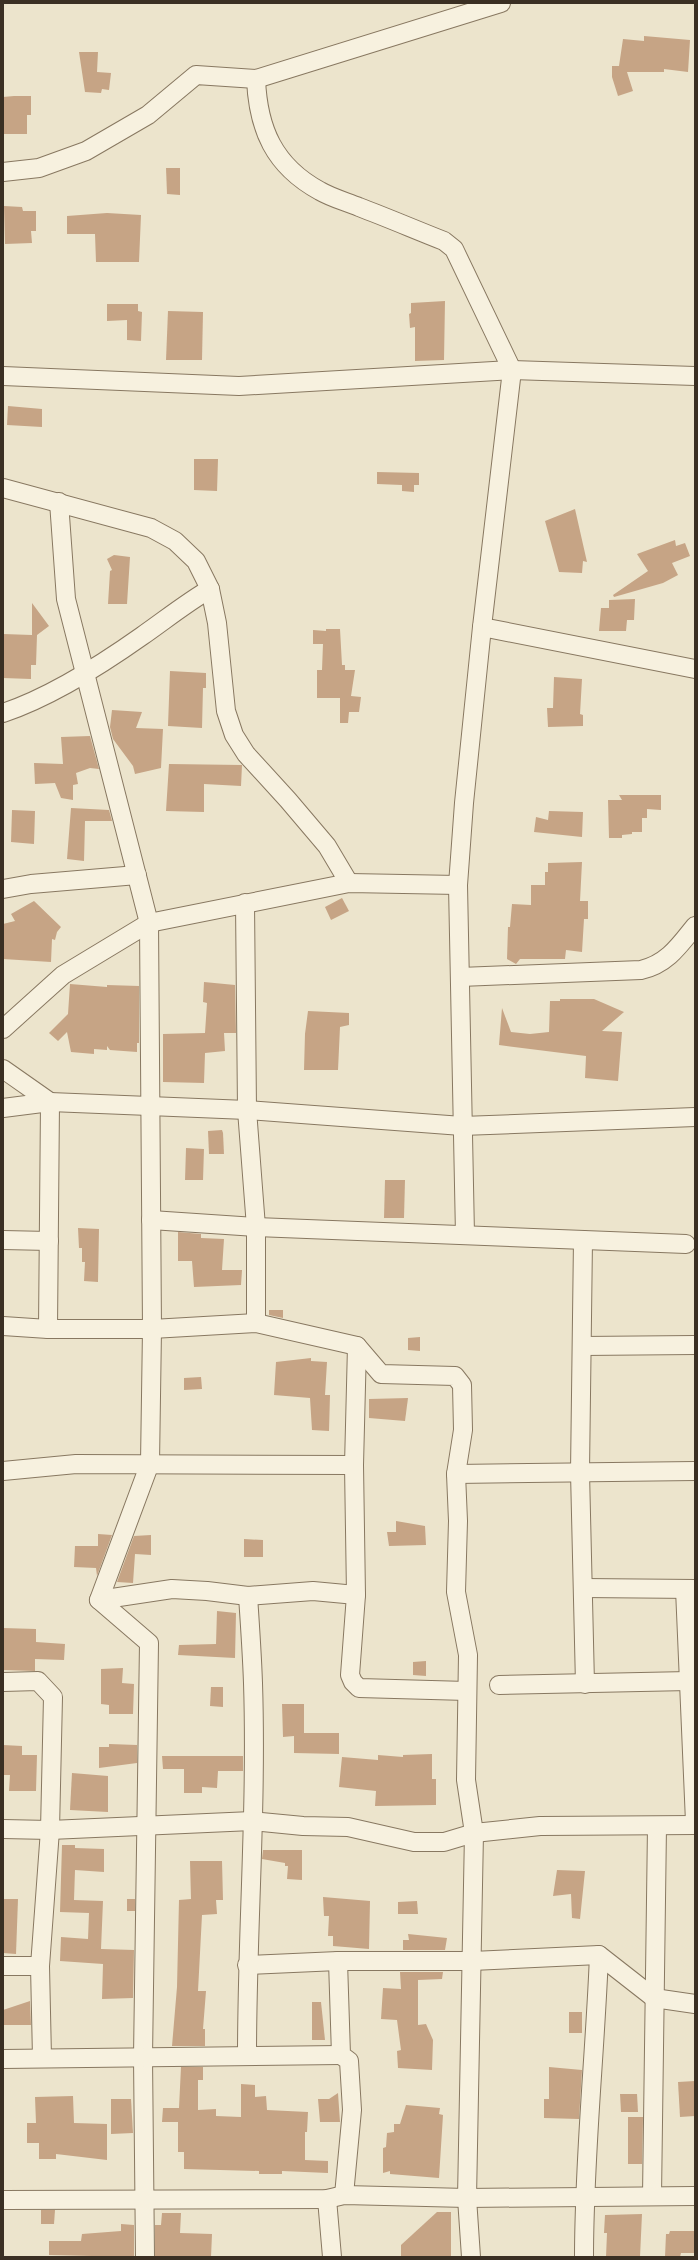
<svg xmlns="http://www.w3.org/2000/svg" width="698" height="2260" viewBox="0 0 698 2260" font-family="Spectral,serif">
  <style>
    .building { fill: #c6a485 }
    .lines { fill: none; stroke-linecap: round; stroke-linejoin: round }
    .minor-casing { stroke: #887861; stroke-width: 20 }
    .minor { stroke: #f7f1df; stroke-width: 18 }
  </style>
  <rect width="100%" height="100%" fill="#ece4cc"/>
  <g class="building">
    <polygon points="644,36 690,40 688,72 664,69 664,72 627,72 633,91 618,96 612,77 612,66 619,66 623,39 644,41"/>
    <polygon points="79,52 98,52 97,72 111,73 109,90 102,89 101,93 85,92"/>
    <polygon points="14,96 31,96 31,115 27,115 27,134 3,134 3,97"/>
    <polygon points="166,168 180,168 180,195 167,194"/>
    <polygon points="4,206 22,207 23,211 36,211 36,231 31,231 32,243 5,244"/>
    <polygon points="107,213 141,215 139,262 96,262 95,234 67,234 67,216"/>
    <polygon points="445,301 444,360 415,361 415,327 410,328 409,314 411,313 411,303"/>
    <polygon points="107,304 138,304 138,311 142,312 141,341 127,340 127,320 107,321"/>
    <polygon points="168,311 203,312 202,360 166,360"/>
    <polygon points="8,406 42,409 42,427 7,425"/>
    <polygon points="194,459 218,459 217,491 194,490"/>
    <polygon points="377,472 419,473 419,485 414,485 414,492 402,491 402,485 377,484"/>
    <polygon points="575,509 587,562 583,561 582,573 559,572 545,521"/>
    <polygon points="675,540 676,546 685,543 690,556 672,563 678,575 663,583 614,597 613,595 648,571 637,554"/>
    <polygon points="114,555 130,557 127,604 108,604 110,571 112,570 107,559"/>
    <polygon points="635,599 634,620 627,620 626,631 599,631 601,608 609,608 609,600"/>
    <polygon points="32,603 49,626 37,635 36,665 31,665 31,679 3,678 3,634 32,635"/>
    <polygon points="326,629 340,629 342,665 345,665 345,670 355,670 351,696 361,697 359,712 349,712 348,723 340,723 340,698 317,698 317,670 322,670 323,644 313,644 313,630 326,631"/>
    <polygon points="170,671 206,673 206,688 203,688 202,728 168,726"/>
    <polygon points="554,677 582,679 580,714 583,715 583,726 548,727 547,708 553,708"/>
    <polygon points="112,710 142,712 136,728 163,729 161,768 135,774 133,766 113,739 110,727"/>
    <polygon points="90,736 99,769 90,768 76,773 78,784 73,785 73,800 61,798 55,783 35,784 34,763 63,764 61,737"/>
    <polygon points="169,764 242,765 241,786 204,784 204,812 166,811"/>
    <polygon points="619,795 661,795 661,810 647,809 647,818 642,818 642,832 632,832 632,834 622,835 622,838 609,838 608,800 622,800"/>
    <polygon points="71,808 109,810 112,821 85,821 84,861 67,859"/>
    <polygon points="12,810 35,811 34,844 11,842"/>
    <polygon points="549,811 583,812 582,837 534,832 536,817 548,820"/>
    <polygon points="582,862 580,901 588,901 588,919 584,919 582,952 566,950 565,959 520,959 516,964 507,959 508,927 510,927 512,904 531,905 531,885 545,885 545,872 548,872 548,863"/>
    <polygon points="342,898 349,911 331,920 325,907"/>
    <polygon points="34,901 61,927 57,932 55,940 52,939 51,962 3,959 3,924 15,921 11,914"/>
    <polygon points="204,982 235,985 236,1033 224,1033 225,1051 205,1053 204,1083 163,1082 163,1034 205,1033 207,1003 203,1002"/>
    <polygon points="70,984 107,987 107,985 139,986 139,1043 137,1043 137,1052 110,1050 107,1046 107,1050 94,1049 94,1054 71,1052 67,1032 58,1041 49,1033 68,1014"/>
    <polygon points="560,999 594,999 624,1012 602,1031 622,1032 618,1081 585,1078 586,1056 499,1045 502,1008 511,1032 530,1034 549,1032 550,1001 560,1001"/>
    <polygon points="308,1011 349,1013 349,1025 340,1027 338,1070 304,1070 305,1034"/>
    <polygon points="222,1130 223,1133 224,1154 209,1154 208,1131"/>
    <polygon points="186,1148 204,1149 203,1180 185,1180"/>
    <polygon points="385,1180 405,1180 404,1218 384,1218"/>
    <polygon points="78,1228 99,1229 98,1282 84,1281 85,1262 82,1262 82,1248 79,1248"/>
    <polygon points="178,1232 201,1234 201,1238 224,1239 222,1270 242,1270 241,1285 194,1287 192,1261 178,1261"/>
    <polygon points="269,1310 283,1310 283,1318 269,1315"/>
    <polygon points="420,1337 420,1351 408,1350 408,1338"/>
    <polygon points="311,1358 311,1361 327,1362 325,1395 330,1395 329,1431 312,1430 310,1398 274,1395 276,1362"/>
    <polygon points="201,1377 202,1389 184,1390 184,1378"/>
    <polygon points="408,1398 405,1421 369,1418 369,1399"/>
    <polygon points="396,1521 425,1526 426,1545 389,1546 387,1532 396,1532"/>
    <polygon points="98,1534 112,1535 97,1576 96,1568 74,1567 75,1546 98,1546"/>
    <polygon points="151,1535 151,1555 135,1554 133,1583 117,1582 134,1536"/>
    <polygon points="244,1539 263,1540 263,1557 244,1557"/>
    <polygon points="217,1611 236,1613 235,1658 178,1655 179,1645 216,1644"/>
    <polygon points="3,1628 36,1629 36,1642 65,1644 64,1660 35,1659 35,1671 3,1670"/>
    <polygon points="426,1661 426,1676 413,1675 413,1662"/>
    <polygon points="123,1668 122,1683 134,1684 133,1714 109,1714 109,1705 101,1704 101,1669"/>
    <polygon points="211,1687 223,1687 223,1707 210,1706"/>
    <polygon points="282,1704 304,1704 304,1733 339,1733 339,1754 294,1753 294,1736 283,1737"/>
    <polygon points="109,1744 137,1745 137,1763 99,1768 99,1747 109,1747"/>
    <polygon points="3,1745 22,1746 22,1755 37,1755 36,1791 9,1791 10,1775 3,1775"/>
    <polygon points="432,1754 432,1779 436,1779 436,1805 375,1806 376,1791 339,1787 342,1757 378,1760 378,1755 403,1757 403,1755"/>
    <polygon points="162,1756 243,1756 243,1771 218,1771 217,1788 202,1787 202,1793 184,1793 184,1769 163,1769"/>
    <polygon points="72,1773 108,1776 108,1812 70,1810"/>
    <polygon points="62,1845 75,1845 75,1848 104,1849 104,1872 75,1870 74,1900 103,1901 101,1949 134,1950 133,1998 102,1999 103,1964 60,1961 61,1937 88,1939 89,1913 60,1912"/>
    <polygon points="263,1850 302,1850 302,1880 287,1879 288,1866 285,1866 285,1863 262,1859"/>
    <polygon points="190,1861 222,1861 223,1900 216,1900 217,1914 202,1915 198,1991 206,1991 203,2029 205,2029 205,2046 172,2046 177,1987 179,1900 191,1899"/>
    <polygon points="557,1870 585,1871 580,1919 572,1918 571,1894 553,1896"/>
    <polygon points="323,1897 370,1901 369,1949 333,1946 333,1936 328,1936 329,1916 324,1916"/>
    <polygon points="3,1899 18,1899 16,1954 3,1953"/>
    <rect x="127" y="1899" width="8" height="12"/>
    <polygon points="417,1901 418,1914 398,1914 398,1902"/>
    <polygon points="408,1934 447,1938 445,1950 403,1950 403,1940 409,1940"/>
    <polygon points="400,1972 443,1972 442,1979 418,1980 418,2025 426,2024 433,2040 432,2070 398,2068 397,2051 401,2050 397,2020 381,2019 383,1988 401,1989"/>
    <polygon points="30,2001 31,2025 3,2025 3,2010"/>
    <polygon points="312,2002 321,2002 325,2040 312,2040"/>
    <rect x="569" y="2012" width="13" height="21"/>
    <polygon points="181,2067 203,2067 203,2080 198,2080 198,2110 216,2109 216,2116 241,2117 241,2084 255,2085 255,2097 266,2096 267,2110 308,2112 307,2132 305,2132 305,2160 328,2161 328,2173 282,2171 282,2174 259,2174 259,2171 184,2169 184,2152 178,2152 178,2122 162,2122 163,2108 179,2108"/>
    <polygon points="549,2067 582,2070 579,2119 544,2118 544,2099 549,2099"/>
    <polygon points="695,2081 695,2116 680,2117 678,2082"/>
    <polygon points="338,2093 340,2122 320,2122 318,2099 329,2099"/>
    <polygon points="620,2094 637,2094 638,2112 621,2112"/>
    <polygon points="73,2096 74,2123 107,2124 107,2160 56,2154 56,2159 39,2159 39,2143 27,2143 27,2123 36,2123 35,2097"/>
    <polygon points="111,2099 131,2099 133,2133 111,2134"/>
    <polygon points="406,2105 440,2108 439,2114 443,2115 439,2178 390,2174 390,2171 383,2173 383,2148 386,2147 387,2133 394,2132 394,2124 400,2124"/>
    <polygon points="628,2117 643,2117 642,2164 628,2164"/>
    <polygon points="41,2210 55,2210 54,2224 41,2224"/>
    <polygon points="437,2212 451,2212 451,2257 401,2257 401,2245"/>
    <polygon points="162,2213 181,2213 180,2233 212,2234 211,2257 155,2257 155,2225 161,2225"/>
    <polygon points="642,2214 640,2257 606,2257 607,2233 604,2233 605,2215"/>
    <polygon points="121,2224 134,2225 134,2257 49,2255 49,2241 81,2241 82,2234 121,2231"/>
    <polygon points="670,2231 695,2231 695,2253 681,2253 680,2257 665,2257 666,2234 669,2234"/>
  </g>
  <g class="lines">
    <defs>
      <g id="minor">
        <path d="M256,79C258,129 274,166 320,191C332,198 347,202 359,207C388,218 416,230 444,241L454,249L512,370L482,627L695,669"/>
        <polyline points="3,172 39,168 86,151 148,115 196,75 256,79 501,3"/>
        <polyline points="3,376 239,386 512,370 695,376"/>
        <polyline points="3,488 151,528 175,541 196,561 210,589 217,623 226,711 234,735 246,754 288,800 327,846 349,883"/>
        <polyline points="59,502 66,599 149,923 152,1329 150,1463 99,1600 149,1643 143,2057 145,2257"/>
        <path d="M3,713C51,697 101,665 142,636C165,620 186,603 210,589"/>
        <polyline points="3,889 31,884 137,875"/>
        <polyline points="245,903 247,1110 256,1227 256,1323"/>
        <path d="M460,977L641,970C667,964 679,946 695,926"/>
        <polyline points="3,1029 63,975 149,923 349,883 458,885"/>
        <polyline points="3,1069 50,1102 48,1329"/>
        <polyline points="3,1108 50,1102 149,1106 247,1110 462,1126 695,1117"/>
        <polyline points="151,1220 256,1227 686,1244"/>
        <polyline points="465,1235 458,885 464,803 482,627"/>
        <polyline points="3,1240 49,1241"/>
        <polyline points="583,1240 580,1472 585,1684"/>
        <polyline points="3,1326 48,1329 152,1329 256,1323 357,1346 381,1374 455,1376 462,1385 463,1430 456,1474 458,1521 456,1592 468,1655 466,1780 474,1833 467,2198 471,2257"/>
        <polyline points="357,1346 354,1465 356,1595 350,1675 353,1682 359,1688 467,1691"/>
        <polyline points="582,1346 695,1345"/>
        <polyline points="3,1471 76,1464 354,1465"/>
        <polyline points="456,1474 695,1471"/>
        <polyline points="583,1588 695,1589"/>
        <polyline points="685,1589 695,1822"/>
        <polyline points="99,1600 172,1589 207,1591 248,1596 313,1591 356,1595"/>
        <polyline points="3,1682 38,1681 53,1697 50,1830 40,1966 42,2058"/>
        <polyline points="499,1685 689,1681"/>
        <polyline points="3,1829 50,1830 252,1821 303,1826 348,1827 414,1842 444,1842 474,1833 540,1826 695,1825"/>
        <polyline points="338,1961 341,2055 349,2061 352,2110 344,2195"/>
        <polyline points="247,1965 338,1961 472,1961 599,1955 654,1998 695,2004"/>
        <polyline points="3,1966 40,1966"/>
        <path d="M247,2055C247,1931 257,1807 253,1683C252,1654 250,1625 248,1596"/>
        <polyline points="3,2059 341,2055"/>
        <polyline points="652,2196 657,1826"/>
        <polyline points="327,2199 332,2257"/>
        <polyline points="3,2200 327,2199 344,2195 467,2198 695,2196"/>
        <path d="M584,2257C584,2156 595,2056 599,1955"/>
      </g>
    </defs>
    <use href="#minor" class="minor-casing"/>
    <use href="#minor" class="minor"/>
  </g>
  <rect width="698" height="2260" fill="none" stroke="#3a2f23" stroke-width="8"/>
</svg>
